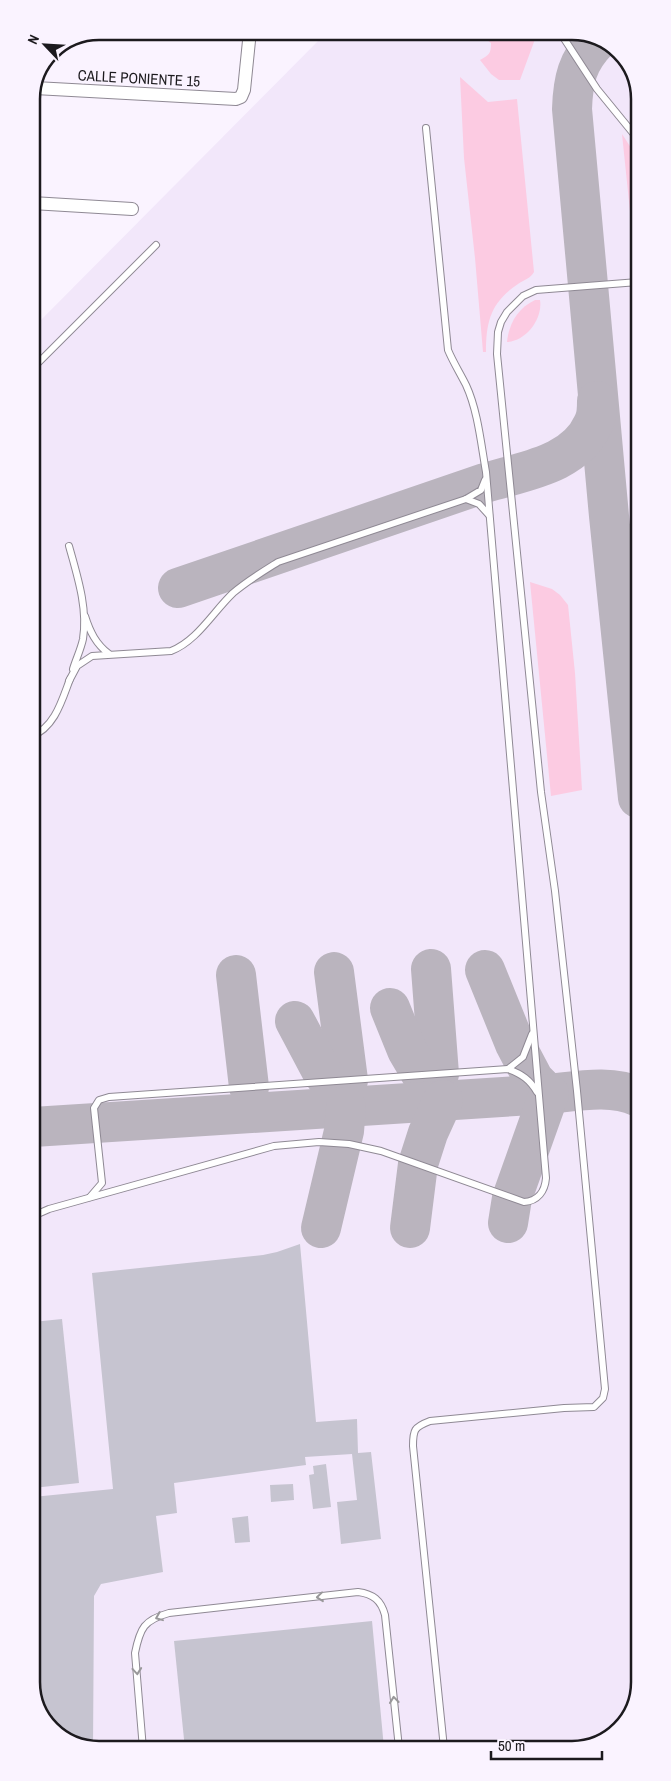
<svg xmlns="http://www.w3.org/2000/svg" width="671" height="1781" viewBox="0 0 671 1781" font-family="'Archivo Narrow',sans-serif">
  <style>
    .built { fill: #f2e7fa }
    .green { fill: #fccbe2 }
    .lines { fill: none; stroke-linecap: round; stroke-linejoin: round }
    .taxiway { stroke: #bab4be; stroke-width: 40 }
    .building { fill: #c6c4d0 }
    .service-casing { stroke: #8f8994; stroke-width: 8 }
    .minor-casing { stroke: #8f8994; stroke-width: 14 }
    .service { stroke: #fff; stroke-width: 6 }
    .minor { stroke: #fff; stroke-width: 12 }
    .oneway { stroke: #99989a }
    .labels { text-anchor: middle; dominant-baseline: central; stroke-width: 5; stroke-linejoin: round; paint-order: stroke }
    .street-label { font-size: 15px; fill: #1c1a1e; stroke: #faf3ff }
    .rim { fill: none; stroke: #1c1a1e; stroke-width: 2.5 }
  </style>
  <rect width="100%" height="100%" fill="#faf3ff"/>
  <polygon class="built" points="328,31 577,31 613,45 637,81 640,1682 626,1723 590,1747 94,1750 55,1733 34,1700 32,329"/>
  <g class="green">
    <path d="M485,31H538L520,80H499L491,74L480,60C489,55 491,54 491,43L487,40L483,39L482,36Z"/>
    <path d="M460,77L488,102L517,99L534,272C531,278 524,280 518,284C491,302 486,321 486,352H483L475,258L464,158Z"/>
    <polygon points="622,134 637,157 638,269 636,269"/>
    <path d="M535,300H540C543,319 526,341 507,342C509,323 518,308 535,300Z"/>
    <polygon points="530,582 552,589 560,595 568,605 575,673 582,790 551,796"/>
  </g>
  <g class="lines">
    <g class="taxiway">
      <path d="M598,40C577,61 573,80 572,109L609,516L638,798"/>
      <path d="M178,588L485,483C523,471 575,465 593,424C597,417 597,408 597,401"/>
      <polyline points="431,969 439,1074"/>
      <polyline points="485,970 515,1044 534,1080 548,1094"/>
      <polyline points="334,972 348,1080"/>
      <polyline points="236,975 249,1087"/>
      <polyline points="390,1008 407,1050 437,1101"/>
      <polyline points="295,1021 322,1072 348,1107"/>
      <path d="M33,1127L548,1094C578,1091 611,1084 639,1097"/>
      <polyline points="508,1223 512,1198 549,1094"/>
      <polyline points="321,1228 344,1131 346,1107"/>
      <polyline points="410,1228 418,1164 428,1133 443,1100"/>
    </g>
  </g>
  <g class="building">
    <polygon points="36,579 41,634 32,635 32,580"/>
    <polygon points="300,1244 316,1422 357,1419 358,1453 371,1452 381,1539 341,1544 337,1502 357,1500 352,1454 305,1457 306,1465 174,1483 177,1513 156,1516 163,1572 101,1584 94,1596 93,1749 55,1733 34,1700 33,1497 113,1489 92,1273 263,1255 277,1252"/>
    <polygon points="62,1319 79,1483 33,1488 33,1322"/>
    <polygon points="326,1464 331,1507 313,1509 309,1475 314,1474 313,1466"/>
    <polygon points="293,1484 294,1500 271,1502 270,1485"/>
    <polygon points="248,1516 250,1542 235,1543 232,1518"/>
    <polygon points="372,1621 384,1748 185,1749 174,1641"/>
  </g>
  <g class="lines">
    <defs>
      <g id="service">
        <polyline points="562,31 563,37 597,89 637,138"/>
        <polyline points="32,369 156,245"/>
        <polyline points="466,499 479,504 489,515"/>
        <path d="M69,546C77,575 88,608 83,639C81,649 76,659 73,669"/>
        <path d="M85,616C90,632 96,644 109,654"/>
        <path d="M69,681L77,666L92,656L171,651C197,641 213,612 233,593C247,581 262,572 278,562L466,499L481,490L485,480"/>
        <path d="M32,736C55,727 62,700 70,679"/>
        <polyline points="508,1069 523,1057 532,1034"/>
        <path d="M90,1197L102,1183L94,1108L99,1100L109,1097L508,1069C522,1074 530,1080 537,1092"/>
        <path d="M33,1216L49,1209L274,1146L319,1142L349,1144L381,1151L524,1202C538,1201 545,1191 546,1178L486,472C481,444 478,411 466,385C460,373 453,362 448,350L426,128"/>
        <path d="M444,1748L413,1446C413,1430 414,1427 430,1421L564,1408L594,1407L603,1398L605,1389L577,1091L555,891L541,792L497,354L498,332L501,322L507,312L523,296L536,290L638,282"/>
        <path d="M143,1749L135,1653C140,1628 144,1620 169,1613L358,1592C373,1594 381,1600 385,1615L399,1748"/>
      </g>
      <g id="minor">
        <polyline points="35,88 236,99 241,97 244,90 250,31"/>
        <polyline points="32,203 132,209"/>
      </g>
    </defs>
    <use href="#service" class="service-casing"/>
    <use href="#minor" class="minor-casing"/>
    <use href="#service" class="service"/>
    <use href="#minor" class="minor"/>
  </g>
  <defs><path id="oneway-chevron" d="M-2-3.5L2.5 0L-2 3.5" fill="none" stroke-width="1.6" stroke-linecap="round" stroke-linejoin="round" transform="scale(1.25)"/></defs>
  <g class="oneway">
    <use href="#oneway-chevron" transform="translate(320 1597) rotate(174)"/>
    <use href="#oneway-chevron" transform="translate(159 1617) rotate(158)"/>
    <use href="#oneway-chevron" transform="translate(137 1671) rotate(85)"/>
    <use href="#oneway-chevron" transform="translate(394 1700) rotate(-96)"/>
  </g>
  <g class="labels">
    <g class="street-label">
      <text transform="translate(139 78) rotate(3)">CALLE PONIENTE 15</text>
    </g>
  </g>
  <path d="M0 0H671V1781H0ZM99 40H572A59 59 0 0 1 631 99V1682A59 59 0 0 1 572 1741H99A59 59 0 0 1 40 1682V99A59 59 0 0 1 99 40Z" fill="#faf3ff" fill-rule="evenodd"/>
  <path class="rim" d="M99 40H572A59 59 0 0 1 631 99V1682A59 59 0 0 1 572 1741H99A59 59 0 0 1 40 1682V99A59 59 0 0 1 99 40Z"/>
  <g transform="translate(45 45) rotate(295)" stroke="#faf3ff" stroke-width="4" paint-order="stroke">
  <path d="M0-4L9 19L0 12L-9 19Z" fill="#1c1a1e"/>
  <text y="-8" font-size="14" font-weight="bold" text-anchor="middle" fill="#1c1a1e">N</text>
  </g>
  <path d="M491 1751v8h111v-8" fill="none" stroke="#1c1a1e" stroke-width="2.5"/>
  <text x="498" y="1751" font-size="15" fill="#1c1a1e" stroke="#faf3ff" stroke-width="4" paint-order="stroke">50 m</text>
</svg>
